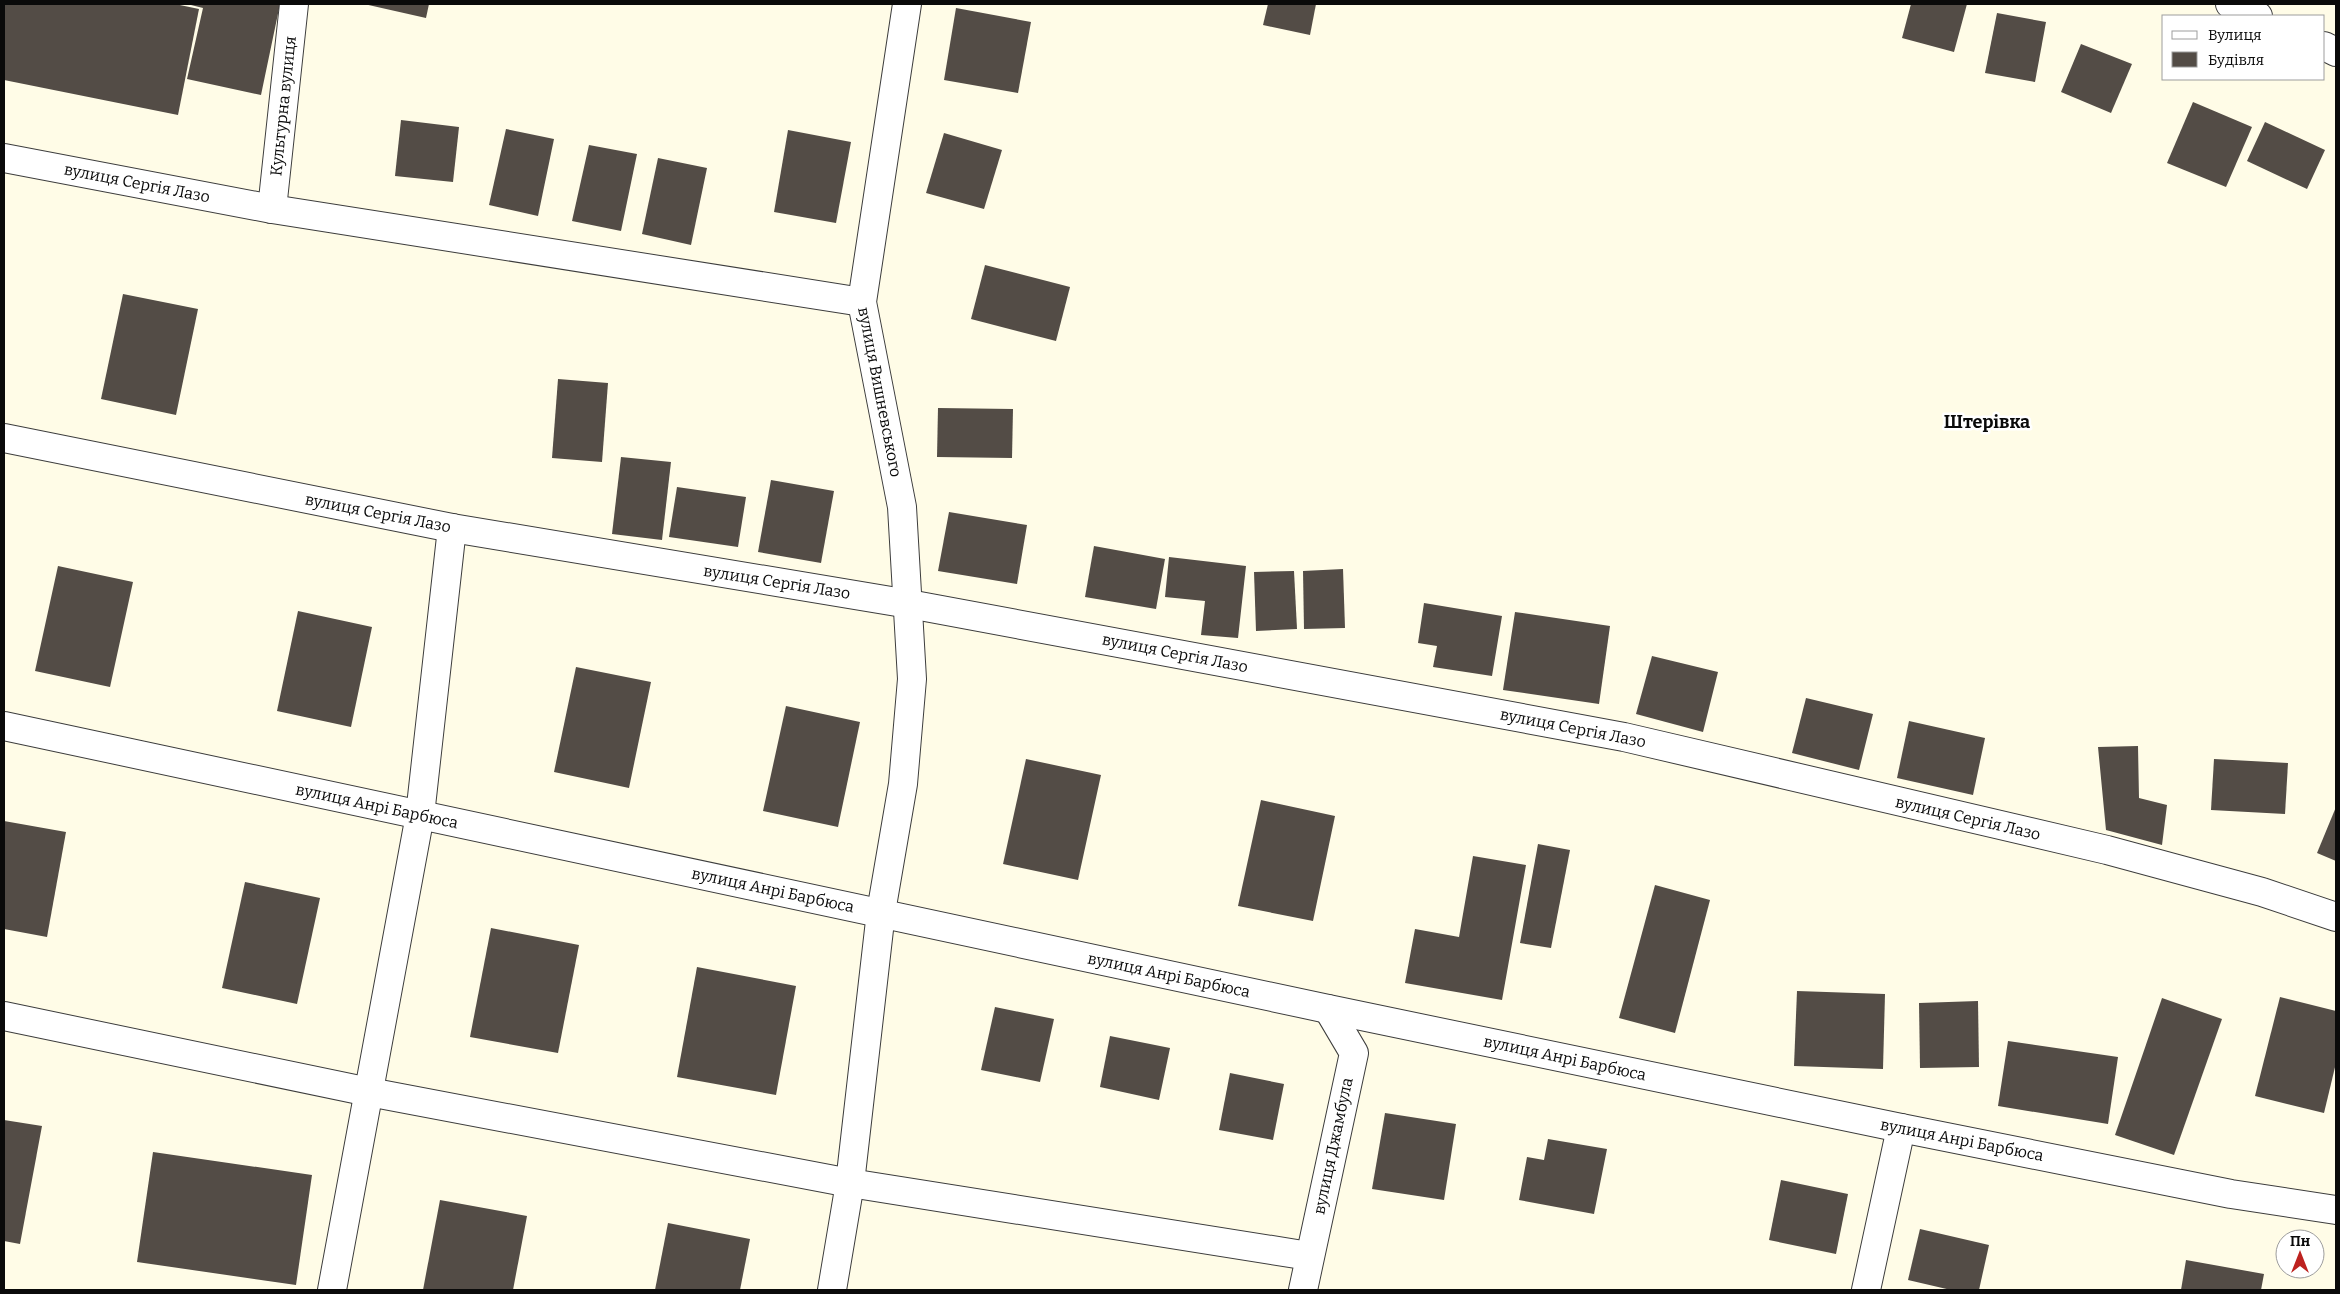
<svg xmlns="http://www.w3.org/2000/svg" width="2340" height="1294" viewBox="0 0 2340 1294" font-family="Bitter,serif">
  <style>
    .building { fill: #534c46 }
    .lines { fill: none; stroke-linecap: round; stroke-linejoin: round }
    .minor-casing { stroke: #3d3d3d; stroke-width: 30 }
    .minor { stroke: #fff; stroke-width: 28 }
    .labels { text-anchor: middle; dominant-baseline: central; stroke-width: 5; stroke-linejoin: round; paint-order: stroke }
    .street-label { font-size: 16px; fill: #0a0a0a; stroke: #fff }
    .neighbourhood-label { font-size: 18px; font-weight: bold; fill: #0a0a0a; stroke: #fff }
  </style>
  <rect width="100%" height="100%" fill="#fffce7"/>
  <g class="building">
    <polygon points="4,4 175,4 199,9 178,115 4,80"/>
    <polygon points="187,4 280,4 261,95 187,79 203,8"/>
    <polygon points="364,4 429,4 426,18"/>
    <polygon points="1268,4 1316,4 1310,35 1263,25"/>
    <polygon points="1911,4 1967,4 1954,52 1902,38"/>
    <polygon points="956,8 1031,22 1018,93 944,80"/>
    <polygon points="1997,13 2046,22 2035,82 1985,73"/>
    <polygon points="2081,44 2132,64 2111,113 2061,92"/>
    <polygon points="2193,102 2252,127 2226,187 2167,163"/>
    <polygon points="401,120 459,127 453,182 395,176"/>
    <polygon points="2265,122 2325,150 2307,189 2247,161"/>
    <polygon points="506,129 554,139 538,216 489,205"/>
    <polygon points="788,130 851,142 836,223 774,212"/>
    <polygon points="944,133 1002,150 984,209 926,193"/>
    <polygon points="589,145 637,154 621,231 572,221"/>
    <polygon points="658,158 707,168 691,245 642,234"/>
    <polygon points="985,265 1070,287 1056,341 971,319"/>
    <polygon points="123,294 198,309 176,415 101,399"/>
    <polygon points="558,379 608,383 602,462 552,458"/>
    <polygon points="938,408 1013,409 1012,458 937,457"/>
    <polygon points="621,457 671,462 662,540 612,534"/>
    <polygon points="771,480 834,491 821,563 758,552"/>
    <polygon points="677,487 746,497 738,547 669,537"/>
    <polygon points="949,512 1027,525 1017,584 938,571"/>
    <polygon points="1094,546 1165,559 1156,609 1085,597"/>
    <polygon points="1169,557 1246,566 1238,638 1201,635 1205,601 1165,597"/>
    <polygon points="58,566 133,582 110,687 35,671"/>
    <polygon points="1343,569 1345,628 1304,629 1303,571"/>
    <polygon points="1294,571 1297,629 1256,631 1254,572"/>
    <polygon points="1424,603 1502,616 1492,676 1433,667 1437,646 1418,643"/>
    <polygon points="298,611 372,627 351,727 277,711"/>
    <polygon points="1515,612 1610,626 1599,704 1503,690"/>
    <polygon points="1652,656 1718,672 1703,732 1636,714"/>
    <polygon points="576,667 651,682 629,788 554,772"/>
    <polygon points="1806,698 1873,714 1859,770 1792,753"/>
    <polygon points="786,706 860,722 838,827 763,811"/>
    <polygon points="1909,721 1985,738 1973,795 1897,778"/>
    <polygon points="2138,746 2139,798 2167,805 2162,845 2106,830 2098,747"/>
    <polygon points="1026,759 1101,775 1078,880 1003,864"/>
    <polygon points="2214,759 2288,763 2285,814 2211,810"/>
    <polygon points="1261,800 1335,816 1313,921 1238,906"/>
    <polygon points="2336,807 2336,861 2317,853"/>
    <polygon points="4,821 66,832 47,937 4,929"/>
    <polygon points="1538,844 1570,850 1551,948 1520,943"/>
    <polygon points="1473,856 1526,865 1502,1000 1405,983 1415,929 1459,937"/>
    <polygon points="245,882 320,898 297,1004 222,988"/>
    <polygon points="1655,885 1710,900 1675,1033 1619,1018"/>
    <polygon points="491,928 579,945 558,1053 470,1037"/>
    <polygon points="697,967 796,986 776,1095 677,1077"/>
    <polygon points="1797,991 1885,994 1883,1069 1794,1066"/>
    <polygon points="2280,997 2336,1011 2336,1063 2324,1113 2255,1096"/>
    <polygon points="2162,998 2222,1019 2174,1155 2115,1135"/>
    <polygon points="1978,1001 1979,1067 1920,1068 1919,1003"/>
    <polygon points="995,1007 1054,1019 1040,1082 981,1070"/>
    <polygon points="1110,1036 1170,1048 1159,1100 1100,1087"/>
    <polygon points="2008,1041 2118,1057 2108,1124 1998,1106"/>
    <polygon points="1230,1073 1284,1084 1273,1140 1219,1130"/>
    <polygon points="1385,1113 1456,1124 1444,1200 1372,1189"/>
    <polygon points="4,1120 42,1126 20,1244 4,1241"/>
    <polygon points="1548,1139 1607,1149 1594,1214 1519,1200 1527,1157 1544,1160"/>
    <polygon points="153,1152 312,1175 296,1285 137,1262"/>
    <polygon points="1781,1180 1848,1194 1836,1254 1769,1240"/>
    <polygon points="440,1200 527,1216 513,1290 423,1290"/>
    <polygon points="668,1223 750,1239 740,1290 655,1290"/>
    <polygon points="1920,1229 1989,1245 1979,1290 1951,1290 1908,1280"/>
    <polygon points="2186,1260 2264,1274 2261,1290 2181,1290"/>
  </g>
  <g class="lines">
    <defs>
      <g id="minor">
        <polyline points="2230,4 2258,16"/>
        <polyline points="2324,46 2336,52"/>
        <polyline points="4,158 272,209 862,302"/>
        <polyline points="272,209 294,4"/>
        <polyline points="4,438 452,528 909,604 1624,737 2107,850 2262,892 2336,917"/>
        <polyline points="4,726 1328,1009 1901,1128 2231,1194 2336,1210"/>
        <polyline points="4,1016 369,1092 850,1183 1309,1256"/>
        <polyline points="332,1290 420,815 452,528"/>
        <polyline points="832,1290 850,1183 881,912 903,784 912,679 902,507 862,302 907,4"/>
        <polyline points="1303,1290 1354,1053 1328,1009"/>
        <polyline points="1866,1290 1901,1128"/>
      </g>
    </defs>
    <use href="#minor" class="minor-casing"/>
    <use href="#minor" class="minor"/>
  </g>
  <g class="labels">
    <g class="street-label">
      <text transform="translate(283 106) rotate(-84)">Культурна вулиця</text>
      <text transform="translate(137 183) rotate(11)">вулиця Сергія Лазо</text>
      <text transform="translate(880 392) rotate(79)">вулиця Вишневського</text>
      <text transform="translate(378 513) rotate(11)">вулиця Сергія Лазо</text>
      <text transform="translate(777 582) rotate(9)">вулиця Сергія Лазо</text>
      <text transform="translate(1175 653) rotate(11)">вулиця Сергія Лазо</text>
      <text transform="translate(1573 728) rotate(11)">вулиця Сергія Лазо</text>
      <text transform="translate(377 806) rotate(12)">вулиця Анрі Барбюса</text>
      <text transform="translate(1968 818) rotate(13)">вулиця Сергія Лазо</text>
      <text transform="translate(773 890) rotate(12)">вулиця Анрі Барбюса</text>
      <text transform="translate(1169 975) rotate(12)">вулиця Анрі Барбюса</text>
      <text transform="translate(1565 1058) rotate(12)">вулиця Анрі Барбюса</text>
      <text transform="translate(1962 1140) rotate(11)">вулиця Анрі Барбюса</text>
      <text transform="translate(1333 1146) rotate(-78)">вулиця Джамбула</text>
    </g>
    <g class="neighbourhood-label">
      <text x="1987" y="422">Штерiвка</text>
    </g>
  </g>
  <rect width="2340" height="1294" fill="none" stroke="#0a0a0a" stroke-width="10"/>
  <rect x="2162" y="15" width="162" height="65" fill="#ffffff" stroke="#9d9d9d"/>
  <rect x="2172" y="31" width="25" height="8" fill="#ffffff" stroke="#9d9d9d"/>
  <text x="2208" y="40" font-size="15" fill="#0a0a0a">Вулиця</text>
  <rect x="2172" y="52" width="25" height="15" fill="#534c46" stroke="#9d9d9d"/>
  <text x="2208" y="65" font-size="15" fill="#0a0a0a">Будівля</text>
  <g transform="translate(2300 1254)"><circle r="24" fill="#ffffff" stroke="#9d9d9d"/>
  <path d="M0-4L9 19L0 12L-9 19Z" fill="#bd221f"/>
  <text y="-8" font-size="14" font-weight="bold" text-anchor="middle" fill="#0a0a0a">Пн</text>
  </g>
</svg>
